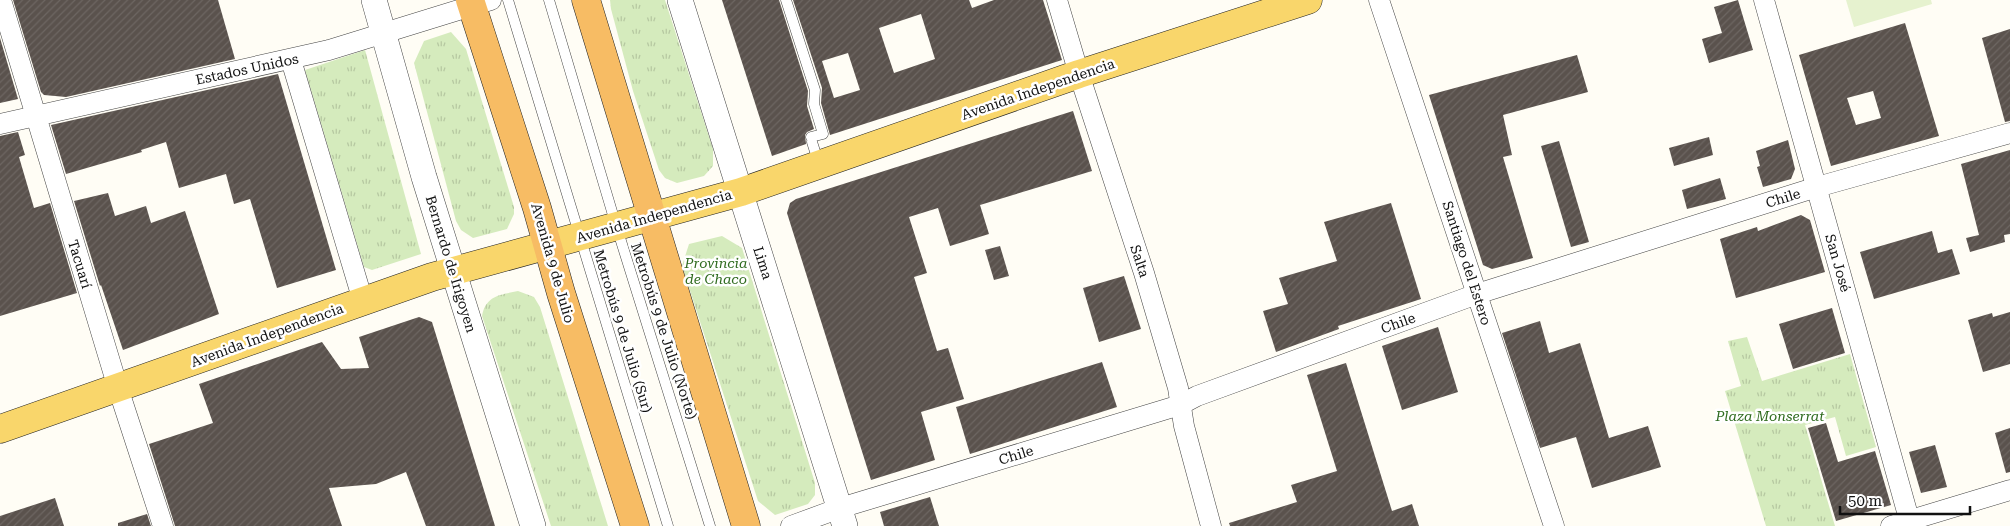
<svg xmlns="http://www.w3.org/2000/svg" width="2010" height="526" viewBox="0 0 2010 526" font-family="'Roboto Serif',serif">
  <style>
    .grass { fill: url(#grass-tufts) }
    .pitch { fill: #e6f2cf }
    .building { fill: url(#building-hatch); fill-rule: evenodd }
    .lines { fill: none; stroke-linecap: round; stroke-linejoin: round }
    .service-casing { stroke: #444; stroke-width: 11 }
    .minor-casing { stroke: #444; stroke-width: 21 }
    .tertiary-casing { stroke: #444; stroke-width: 26 }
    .primary-casing { stroke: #222; stroke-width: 29 }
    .trunk-casing { stroke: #222; stroke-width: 29 }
    .service { stroke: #fff; stroke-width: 10 }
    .minor { stroke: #fff; stroke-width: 20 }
    .tertiary { stroke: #fff; stroke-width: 25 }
    .primary { stroke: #f9d66b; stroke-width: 28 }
    .trunk { stroke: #f7bc64; stroke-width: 28 }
    .labels { text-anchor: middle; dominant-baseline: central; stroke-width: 5; stroke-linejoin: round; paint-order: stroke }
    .street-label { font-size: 14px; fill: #111; stroke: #fff }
    .park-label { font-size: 14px; font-style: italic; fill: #2f6b1f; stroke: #fff }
  </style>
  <defs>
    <pattern id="grass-tufts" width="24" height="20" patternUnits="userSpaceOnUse" patternTransform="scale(1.25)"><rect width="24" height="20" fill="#d5ebbd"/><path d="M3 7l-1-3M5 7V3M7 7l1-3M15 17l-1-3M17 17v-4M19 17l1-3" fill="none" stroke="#b6c8a1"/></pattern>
    <pattern id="building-hatch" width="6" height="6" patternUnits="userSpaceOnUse" patternTransform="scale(1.25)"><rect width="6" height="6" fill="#5a524d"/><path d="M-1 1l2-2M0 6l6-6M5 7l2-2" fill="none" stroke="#6d6662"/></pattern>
  </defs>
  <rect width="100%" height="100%" fill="#fffdf5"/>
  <g class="grass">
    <polygon points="610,0 665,0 713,149 713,166 704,176 677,183 665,178 659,170 633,91 611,9"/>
    <polygon points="451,32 466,49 514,207 514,214 507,229 473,238 461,230 456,221 414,63 424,41"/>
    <polygon points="365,50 421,254 372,270 364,267 305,70"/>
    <polygon points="722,236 742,248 815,483 815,495 808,504 775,515 758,501 682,266 689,244"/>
    <path d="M518,291L534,297L540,307L608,526H551L482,316C486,295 500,295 518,291Z"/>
    <polygon points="1747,337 1762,381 1850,354 1876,447 1846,456 1835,417 1805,425 1835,526 1766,526 1725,391 1741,386 1728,341"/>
  </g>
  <polygon class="pitch" points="1846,0 1931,0 1932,4 1854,27"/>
  <g class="building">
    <polygon points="13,0 218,0 235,59 66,97 44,95 41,92"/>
    <polygon points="722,0 779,0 808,91 807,106 814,129 807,132 805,135 806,144 772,156"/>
    <path d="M793,0H969L972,8L994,0H1043L1062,60L830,135L821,103L822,88ZM921,14L935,59L894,73L879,28ZM848,53L860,90L834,98L822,61Z"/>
    <polygon points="1738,0 1753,50 1709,63 1702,39 1722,33 1714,7"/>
    <path d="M1905,23L1939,136L1831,166L1799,55ZM1873,91L1881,118L1856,125L1847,98Z"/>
    <polygon points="2010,29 2010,121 2005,122 1982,38"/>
    <polygon points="0,38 18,99 0,103"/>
    <polygon points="1577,55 1588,92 1503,115 1512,155 1503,157 1533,258 1492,269 1483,265 1429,95"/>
    <polygon points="278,74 336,270 277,288 250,199 234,204 226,174 179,188 166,142 141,150 142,152 66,174 51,125"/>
    <polygon points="1073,111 1092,171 980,205 989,234 950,246 938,208 909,217 927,273 914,277 937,351 948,348 964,399 921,412 935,460 871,480 787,213 790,203 796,199"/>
    <polygon points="18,132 25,155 19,157 34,208 50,203 77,293 0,316 0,136"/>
    <polygon points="1709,137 1713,155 1674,166 1669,148"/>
    <polygon points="1788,140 1795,169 1791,179 1763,187 1757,167 1760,166 1756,151"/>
    <polygon points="1559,141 1589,242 1571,247 1541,146"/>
    <polygon points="2010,150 2010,234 2004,235 2005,242 1970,252 1966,238 1979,235 1961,164"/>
    <polygon points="1720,178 1726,199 1687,209 1682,190"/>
    <polygon points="108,193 115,216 146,206 151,223 185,211 219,314 123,350 101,285 100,286 74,201"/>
    <polygon points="1391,203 1421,299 1338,326 1339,329 1276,352 1263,311 1288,304 1279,278 1337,261 1324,222"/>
    <polygon points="1801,215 1810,220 1825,272 1736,298 1720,239 1757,227 1758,231"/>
    <polygon points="1932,231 1938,253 1952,249 1960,274 1874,299 1860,252"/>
    <polygon points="1000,246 1009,276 994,280 985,250"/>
    <polygon points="1124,276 1141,329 1099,342 1083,288"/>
    <polygon points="1832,308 1845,353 1793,369 1779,324"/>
    <polygon points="2010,312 2010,364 1983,372 1968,320 1992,313 1993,317"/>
    <polygon points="419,317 432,322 495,526 426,526 406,472 376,484 329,488 342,526 175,526 149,444 213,423 199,384 322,342 341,369 369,368 359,337"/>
    <polygon points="1540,321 1549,353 1580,343 1609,438 1648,426 1661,467 1592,488 1576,437 1540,448 1502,333"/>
    <polygon points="1438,327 1458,392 1402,410 1382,346"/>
    <polygon points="1102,362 1117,407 970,454 956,407"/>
    <polygon points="1346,363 1392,511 1412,504 1419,526 1230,526 1229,523 1297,502 1291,485 1337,471 1307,375"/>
    <polygon points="1826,423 1838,462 1875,451 1891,505 1836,521 1808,428"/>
    <polygon points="2010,428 2010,472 2006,473 1995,433"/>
    <polygon points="1935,445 1947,487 1921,493 1909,452"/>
    <polygon points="930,497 939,526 884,526 880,512"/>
    <polygon points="55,498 64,526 0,526 0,516"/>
    <polygon points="147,514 151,526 118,526 118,523"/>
  </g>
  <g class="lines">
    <defs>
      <g id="service">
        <polyline points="508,0 668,526"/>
        <polyline points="549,0 616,225 710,526"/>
        <polyline points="786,0 815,90 814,104 823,134 811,137"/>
        <polyline points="812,142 819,164"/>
      </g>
      <g id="minor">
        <polyline points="1,0 118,388 163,526"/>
        <polyline points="1057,0 1079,74 1144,273 1178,388 1184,426 1211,526"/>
        <polyline points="1379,0 1554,526"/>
        <polyline points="1764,0 1911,526"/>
        <polyline points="291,60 363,301"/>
        <polyline points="0,124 329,50 491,0"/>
        <polyline points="791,526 840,508 1180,405 1197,396 1477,294 1817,187 2010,133"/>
        <polyline points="1891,526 2010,490"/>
      </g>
      <g id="tertiary">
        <polyline points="374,0 424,177 533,526"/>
        <polyline points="680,0 845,526"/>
      </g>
      <polyline id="primary" points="0,429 432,277 741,192 1079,74 1308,0"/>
      <g id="trunk">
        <polyline points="470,0 537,208 561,293 635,526"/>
        <polyline points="586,0 746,526"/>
      </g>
    </defs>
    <use href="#service" class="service-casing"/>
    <use href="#minor" class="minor-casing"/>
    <use href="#tertiary" class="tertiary-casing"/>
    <use href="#primary" class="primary-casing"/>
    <use href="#trunk" class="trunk-casing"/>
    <use href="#service" class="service"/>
    <use href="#minor" class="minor"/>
    <use href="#tertiary" class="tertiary"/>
    <use href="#primary" class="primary"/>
    <use href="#trunk" class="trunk"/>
  </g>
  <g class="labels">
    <g class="street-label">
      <text transform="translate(247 69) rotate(-12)">Estados Unidos</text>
      <text transform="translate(1038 89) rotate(-19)">Avenida Independencia</text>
      <text transform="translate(1783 198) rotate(-17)">Chile</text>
      <text transform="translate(654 216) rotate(-16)">Avenida Independencia</text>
      <text transform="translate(1140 261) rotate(72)">Salta</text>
      <text transform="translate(553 263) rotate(74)">Avenida 9 de Julio</text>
      <text transform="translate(763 263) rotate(72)">Lima</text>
      <text transform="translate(1467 263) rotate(72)">Santiago del Estero</text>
      <text transform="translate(1838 263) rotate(74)">San José</text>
      <text transform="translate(80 264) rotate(73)">Tacuarí</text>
      <text transform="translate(451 264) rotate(73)">Bernardo de Irigoyen</text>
      <text transform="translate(1398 323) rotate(-20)">Chile</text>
      <text transform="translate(623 331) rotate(73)">Metrobús 9 de Julio (Sur)</text>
      <text transform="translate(664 331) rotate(72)">Metrobús 9 de Julio (Norte)</text>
      <text transform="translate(267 335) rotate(-20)">Avenida Independencia</text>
      <text transform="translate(1016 455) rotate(-17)">Chile</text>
    </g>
    <g class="park-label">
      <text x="716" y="263">Provincia<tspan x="716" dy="16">de Chaco</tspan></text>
      <text x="1770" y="416">Plaza Monserrat</text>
    </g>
  </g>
  <path d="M1840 506v8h130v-8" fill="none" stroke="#111111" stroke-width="2.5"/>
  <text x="1848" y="506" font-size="15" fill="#111111" stroke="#ffffff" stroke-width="4" paint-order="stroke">50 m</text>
</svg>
